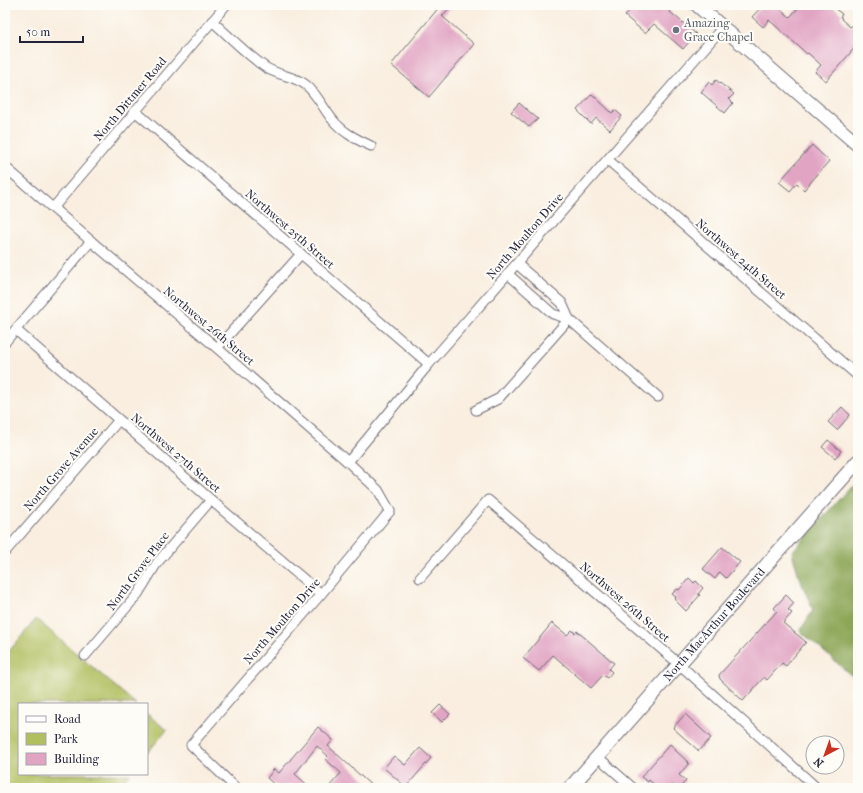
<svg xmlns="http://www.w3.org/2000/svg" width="863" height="793" viewBox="0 0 863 793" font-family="'IM FELL French Canon',serif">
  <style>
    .green { fill: #b1bf61; stroke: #6a704e }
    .forest { fill: #8ca657; stroke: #576449 }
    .building { fill: #e1a4c3 }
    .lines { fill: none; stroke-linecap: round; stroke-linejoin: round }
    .minor-casing { stroke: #6d6974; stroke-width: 11 }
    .secondary-casing { stroke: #6d6974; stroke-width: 15 }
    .minor { stroke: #fff; stroke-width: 9 }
    .secondary { stroke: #fff; stroke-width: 13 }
    .worship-dot { fill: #6b7280; stroke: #fdfcf7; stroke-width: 1.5 }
    .labels { text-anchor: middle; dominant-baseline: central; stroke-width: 4; stroke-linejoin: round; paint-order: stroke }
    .worship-label { font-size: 12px; fill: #5b616d; stroke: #fdfcf7; text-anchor: start }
    .street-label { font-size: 12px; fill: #22223b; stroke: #fdfcf7 }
  </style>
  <rect width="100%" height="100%" fill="#fdfcf7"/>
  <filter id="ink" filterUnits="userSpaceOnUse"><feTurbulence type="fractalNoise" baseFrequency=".025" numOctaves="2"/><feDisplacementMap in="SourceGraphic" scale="8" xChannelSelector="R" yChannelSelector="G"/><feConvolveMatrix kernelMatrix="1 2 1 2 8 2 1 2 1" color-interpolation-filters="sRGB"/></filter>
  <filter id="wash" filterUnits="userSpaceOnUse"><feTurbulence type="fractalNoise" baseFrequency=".012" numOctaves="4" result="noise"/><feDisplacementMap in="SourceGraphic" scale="16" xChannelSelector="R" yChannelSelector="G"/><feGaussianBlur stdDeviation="0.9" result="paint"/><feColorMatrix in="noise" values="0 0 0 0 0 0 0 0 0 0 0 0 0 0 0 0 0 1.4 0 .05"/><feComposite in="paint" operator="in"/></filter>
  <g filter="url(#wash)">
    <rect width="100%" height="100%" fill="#f9eedf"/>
    <g class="green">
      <polygon points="36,619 136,704 19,704 19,774 129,774 118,788 5,788 5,656"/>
      <polygon points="147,714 167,730 147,753"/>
    </g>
    <polygon class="forest" points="858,478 858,681 800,631 813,610 799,577 792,552"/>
    <g id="blocks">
      <g class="building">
        <polygon points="441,5 452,5 442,16 474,44 429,97 391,65"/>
        <polygon points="634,5 662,5 696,34 683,49 654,24 645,33 625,16"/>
        <polygon points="763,5 782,5 779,8 790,17 801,5 830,5 842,14 840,17 842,18 841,19 850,27 858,21 858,44 826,81 815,72 821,65 808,53 807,54 769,20 763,27 752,17"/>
        <polygon points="716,80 734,94 729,99 733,103 725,113 701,92 709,82 712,85"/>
        <polygon points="592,94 612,113 615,110 622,116 610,130 596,118 591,124 577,110"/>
        <polygon points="519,103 538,119 529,127 511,112"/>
        <polygon points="812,145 829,161 804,190 797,183 790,191 779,182"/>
        <polygon points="842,407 850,415 837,430 828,422"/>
        <polygon points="828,440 841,451 835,458 822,447"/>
        <polygon points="722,547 740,562 726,578 720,572 715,579 703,569"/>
        <polygon points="689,578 694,583 696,581 703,588 698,594 700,595 686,611 674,599 676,597 672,594 677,589 679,590"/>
        <polygon points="786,595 794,603 788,610 792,613 783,623 806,642 786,666 782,663 767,680 764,677 743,701 720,679 719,675 777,611 774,608"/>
        <polygon points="552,623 567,635 572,630 575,633 577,631 614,663 609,669 612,672 607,678 603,675 591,688 553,655 539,671 523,658"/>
        <polygon points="440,705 450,714 442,722 432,713"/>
        <polygon points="685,714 711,738 699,751 673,728"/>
        <polygon points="318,727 333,740 328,746 374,788 328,788 341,773 325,759 328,756 317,746 295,774 311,788 278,788 267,778 274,769 279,773"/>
        <polygon points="670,744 676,749 675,750 689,763 679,775 686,781 679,788 675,788 672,785 669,788 658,788 649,780 648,782 641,777"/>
        <polygon points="420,748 431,758 406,787 384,768 394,756 405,765"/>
      </g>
    </g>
  </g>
  <g filter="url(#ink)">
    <use href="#blocks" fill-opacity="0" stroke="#6d6974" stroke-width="1"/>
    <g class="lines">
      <defs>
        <g id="minor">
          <path d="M212,21C229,36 246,54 265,67C278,76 295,76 306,85C317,94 323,108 332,119C342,132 356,139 371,146"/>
          <polyline points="135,111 429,364"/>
          <polyline points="608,160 858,376"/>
          <polyline points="5,167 91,241 217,348 348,462 378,490 390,511 321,594 191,745 236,788"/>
          <polyline points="53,208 226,5"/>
          <polyline points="517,264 562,303 569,319"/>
          <polyline points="508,274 553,314 569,319 658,397"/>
          <polyline points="16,330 211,500 321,594"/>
          <polyline points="5,342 91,241"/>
          <polyline points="217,348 301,254"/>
          <polyline points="476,410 498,399 569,319"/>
          <polyline points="348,462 429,364 723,27"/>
          <polyline points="5,552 119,420"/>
          <polyline points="420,578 488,500 679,664 817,788"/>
          <polyline points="85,656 138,594 157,563 211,500"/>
          <polyline points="598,757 633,788"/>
        </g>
        <g id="secondary">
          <polyline points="697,5 858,145"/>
          <path id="s1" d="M570,788L858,461"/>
        </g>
      </defs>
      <use href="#minor" class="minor-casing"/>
      <use href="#secondary" class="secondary-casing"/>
      <use href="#minor" class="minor"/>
      <use href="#secondary" class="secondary"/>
    </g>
  </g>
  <circle class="worship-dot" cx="676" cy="30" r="4"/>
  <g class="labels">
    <g class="worship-label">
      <text x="684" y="23">Amazing<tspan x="684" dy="14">Grace Chapel</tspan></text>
    </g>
    <g class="street-label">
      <text transform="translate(130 99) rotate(-50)">North Dittmer Road</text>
      <text transform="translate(290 229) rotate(41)">Northwest 25th Street</text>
      <text transform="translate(525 236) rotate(-49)">North Moulton Drive</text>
      <text transform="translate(741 259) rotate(41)">Northwest 24th Street</text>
      <text transform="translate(209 326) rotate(40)">Northwest 26th Street</text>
      <text transform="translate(176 453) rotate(41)">Northwest 27th Street</text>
      <text transform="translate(61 469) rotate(-49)">North Grove Avenue</text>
      <text transform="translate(138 571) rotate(-53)">North Grove Place</text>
      <text transform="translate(625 602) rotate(41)">Northwest 26th Street</text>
      <text transform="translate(282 621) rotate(-49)">North Moulton Drive</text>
      <text stroke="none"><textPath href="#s1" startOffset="218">North MacArthur Boulevard</textPath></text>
    </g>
  </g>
  <rect width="863" height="793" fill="none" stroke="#fdfcf7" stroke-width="20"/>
  <rect x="18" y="703" width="130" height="72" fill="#fdfcf7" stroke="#a5a5ac"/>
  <rect x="26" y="716" width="20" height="6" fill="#ffffff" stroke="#a5a5ac"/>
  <text x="54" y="723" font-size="12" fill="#22223b">Road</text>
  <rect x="26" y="733" width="20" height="12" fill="#b1bf61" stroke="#a5a5ac"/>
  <text x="54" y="743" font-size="12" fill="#22223b">Park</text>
  <rect x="26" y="753" width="20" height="12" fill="#e1a4c3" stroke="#a5a5ac"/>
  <text x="54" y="763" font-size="12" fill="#22223b">Building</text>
  <g transform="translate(825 755) rotate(221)"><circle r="19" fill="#fdfcf7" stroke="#a5a5ac"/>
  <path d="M0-3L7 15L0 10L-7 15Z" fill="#c8321e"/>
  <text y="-6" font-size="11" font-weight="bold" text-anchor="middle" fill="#22223b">N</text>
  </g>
  <path d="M20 36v6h63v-6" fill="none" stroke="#22223b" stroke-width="2"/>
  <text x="26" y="36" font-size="12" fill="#22223b" stroke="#fdfcf7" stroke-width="3" paint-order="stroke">50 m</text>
</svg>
